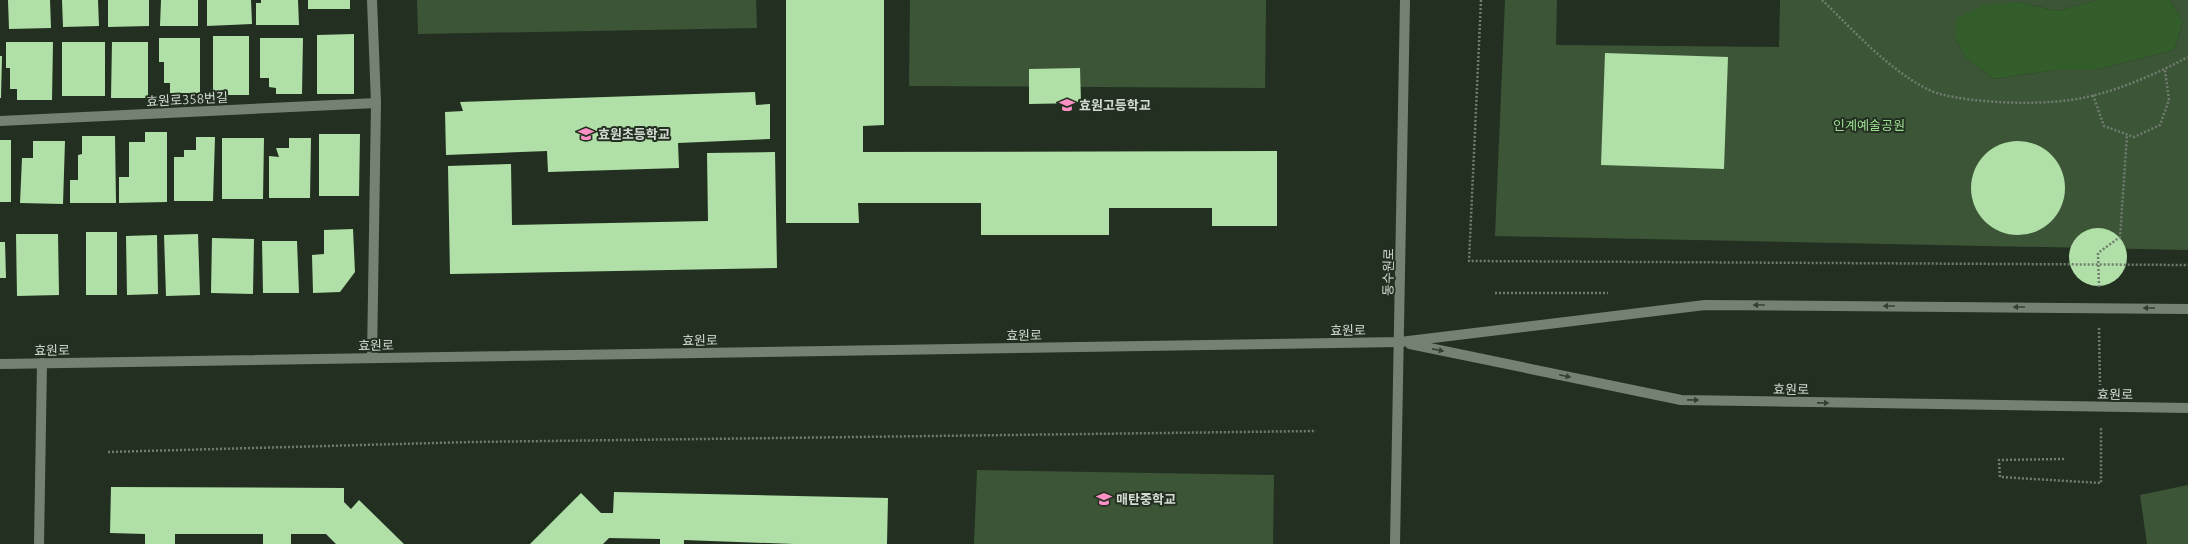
<svg xmlns="http://www.w3.org/2000/svg" width="2188" height="544" viewBox="0 0 2188 544" font-family="Ubuntu,'Noto Sans KR',sans-serif">
  <style>
    .green { fill: #3c5537 }
    .forest { fill: #335d2b }
    .building { fill: #b0e0a7 }
    .lines { fill: none; stroke-linecap: round; stroke-linejoin: round }
    .path { stroke: #717c6f; stroke-width: 2.5; stroke-dasharray: 2 2; stroke-linecap: butt }
    .lane { stroke: #748371; stroke-width: 10 }
    .street { stroke: #748371; stroke-width: 10 }
    .secondary { stroke: #748371; stroke-width: 10 }
    .oneway { fill: #334131 }
    .labels { text-anchor: middle; dominant-baseline: central; stroke-width: 4; stroke-linejoin: round; paint-order: stroke }
    .street-label { font-size: 13px; fill: #d3dcd2; stroke: #233021 }
    .poi-label { font-size: 13px; font-weight: bold; fill: #d3dcd2; stroke: #233021; text-anchor: start }
    .park-label { font-size: 13px; fill: #9fdf94; stroke: #233021 }
  </style>
  <rect width="100%" height="100%" fill="#233021"/>
  <g class="green">
    <polygon points="417,0 756,0 757,28 418,34"/>
    <polygon points="910,0 1266,0 1265,88 909,86"/>
    <polygon points="1505,0 1557,0 1556,45 1779,47 1780,0 2098,0 2057,11 2018,2 1955,38 1966,58 1994,79 2055,70 2095,70 2174,50 2183,22 2170,0 2188,0 2188,250 1495,236"/>
    <polygon points="977,470 1274,475 1273,544 974,544"/>
    <polygon points="2188,485 2188,544 2147,544 2140,495"/>
  </g>
  <polygon class="forest" points="2098,0 2170,0 2183,22 2174,50 2095,70 2055,70 1994,79 1966,58 1955,38 1957,18 1983,5 2018,2 2057,11"/>
  <g class="building">
    <polygon points="8,0 50,0 51,28 9,29"/>
    <polygon points="62,0 98,0 99,26 63,27"/>
    <polygon points="108,0 149,0 149,26 108,27"/>
    <polygon points="161,0 198,0 198,26 160,26"/>
    <polygon points="207,0 251,0 252,24 207,26"/>
    <polygon points="261,0 298,0 299,25 256,25 256,3 261,3"/>
    <rect x="308" y="0" width="42" height="9"/>
    <polygon points="786,0 884,0 884,125 863,126 863,152 1277,151 1277,226 1212,226 1212,208 1109,208 1109,235 981,235 981,203 858,203 859,223 786,223"/>
    <polygon points="354,34 354,94 317,94 317,35"/>
    <rect x="213" y="36" width="36" height="59"/>
    <polygon points="159,38 200,38 200,93 170,93 170,83 164,83 164,62 159,62"/>
    <polygon points="260,38 303,38 302,94 276,94 276,88 269,87 269,78 260,78"/>
    <polygon points="6,42 53,42 52,100 17,100 17,89 10,89 10,68 6,68"/>
    <rect x="62" y="42" width="43" height="54"/>
    <polygon points="112,42 148,42 148,98 111,98"/>
    <polygon points="1605,53 1728,57 1724,169 1601,165"/>
    <polygon points="0,56 2,56 1,98 0,98"/>
    <polygon points="1080,68 1081,103 1029,104 1029,69"/>
    <polygon points="755,92 756,105 770,104 770,139 678,143 679,168 548,172 547,151 446,155 445,112 463,111 460,102"/>
    <polygon points="145,132 167,132 167,202 119,203 119,177 129,177 129,142 145,142"/>
    <polygon points="319,134 360,134 359,196 319,196"/>
    <polygon points="82,136 115,136 116,203 70,203 70,180 78,180 78,155 82,154"/>
    <polygon points="196,137 215,137 213,201 174,201 174,157 184,157 184,150 196,150"/>
    <polygon points="222,138 264,138 263,199 222,199"/>
    <polygon points="289,138 311,138 310,198 269,198 269,156 279,157 276,148 289,148"/>
    <rect x="0" y="140" width="11" height="62"/>
    <polygon points="33,141 65,141 63,204 20,203 22,158 33,158"/>
    <circle cx="2018" cy="188" r="47"/>
    <polygon points="775,152 777,268 450,274 448,166 511,164 512,225 708,221 707,153"/>
    <circle cx="2098" cy="257" r="29"/>
    <polygon points="353,229 355,272 340,292 313,293 312,255 324,254 324,230"/>
    <rect x="86" y="232" width="31" height="63"/>
    <polygon points="16,234 58,234 59,295 17,296"/>
    <polygon points="198,234 200,295 166,296 164,235"/>
    <polygon points="157,235 158,294 127,295 126,236"/>
    <polygon points="212,238 254,239 253,294 211,293"/>
    <polygon points="262,241 297,241 299,293 263,293"/>
    <polygon points="0,242 5,242 6,278 0,278"/>
    <polygon points="111,487 344,488 344,502 351,509 359,500 404,544 336,544 326,534 291,534 291,544 263,544 263,534 175,534 175,544 145,544 145,534 110,533"/>
    <polygon points="614,492 888,498 887,544 794,544 684,540 684,544 660,544 660,539 609,538 603,544 530,544 581,493 601,513 613,513"/>
  </g>
  <g class="lines">
    <g class="path">
      <polyline points="1481,0 1469,261 2188,265"/>
      <path d="M1822,0C1849,26 1876,56 1907,77C1916,83 1929,91 1940,94C1978,104 2049,106 2087,97C2122,89 2156,74 2188,57"/>
      <polyline points="2093,95 2104,126 2134,137 2160,125 2169,100 2165,70"/>
      <polyline points="2099,287 2098,253 2120,237 2127,135"/>
      <polyline points="1495,293 1608,293"/>
      <polyline points="2099,328 2100,385"/>
      <polyline points="108,452 471,442 1316,431"/>
      <polyline points="2064,459 1999,460 2000,477 2101,483 2101,428"/>
    </g>
    <polyline class="lane" points="39,544 42,363"/>
    <g class="street">
      <polyline points="0,121 376,103"/>
      <polyline points="372,358 376,103 372,0"/>
    </g>
    <g class="secondary">
      <polyline points="1410,344 1681,400 2188,408"/>
      <polyline points="0,364 1400,342 1705,305 2188,309"/>
      <polyline points="1395,544 1405,0"/>
    </g>
  </g>
  <defs><path id="oneway-solid" d="M-6-.8H1V-3.2L6.5 0L1 3.2V.8H-6Z"/></defs>
  <g class="oneway">
    <use href="#oneway-solid" transform="translate(1759 305) rotate(-180)"/>
    <use href="#oneway-solid" transform="translate(1889 306) rotate(-180)"/>
    <use href="#oneway-solid" transform="translate(2019 307) rotate(-180)"/>
    <use href="#oneway-solid" transform="translate(2149 308) rotate(-180)"/>
    <use href="#oneway-solid" transform="translate(1438 350) rotate(11)"/>
    <use href="#oneway-solid" transform="translate(1565 376) rotate(12)"/>
    <use href="#oneway-solid" transform="translate(1693 400) rotate(1)"/>
    <use href="#oneway-solid" transform="translate(1823 403) rotate(1)"/>
  </g>
  <defs>
    <symbol id="school-bare" viewBox="-9 -9 18 18"><path d="M0-5L7-2L0 1L-7-2ZM-4 1L0 2.5L4 1V4Q0 6-4 4Z" fill="#fc8fc3" stroke="#233021" stroke-width="2.5" paint-order="stroke"/></symbol>
  </defs>
  <g fill-rule="evenodd">
    <use href="#school-bare" x="1056" y="94" width="22" height="22"/>
    <use href="#school-bare" x="575" y="123" width="22" height="22"/>
    <use href="#school-bare" x="1093" y="488" width="22" height="22"/>
  </g>
  <g class="labels">
    <g class="street-label">
      <text transform="translate(187 99) rotate(-3)">효원로358번길</text>
      <text transform="translate(1388 272) rotate(-89)">동수원로</text>
      <text transform="translate(1348 330) rotate(-1)">효원로</text>
      <text transform="translate(1024 335) rotate(-1)">효원로</text>
      <text transform="translate(700 340) rotate(-1)">효원로</text>
      <text transform="translate(376 345) rotate(-1)">효원로</text>
      <text transform="translate(52 350) rotate(-1)">효원로</text>
      <text transform="translate(1791 389) rotate(1)">효원로</text>
      <text transform="translate(2115 394) rotate(1)">효원로</text>
    </g>
    <g class="poi-label">
      <text x="1079" y="105">효원고등학교</text>
      <text x="598" y="134">효원초등학교</text>
      <text x="1116" y="499">매탄중학교</text>
    </g>
    <g class="park-label">
      <text x="1869" y="125">인계예술공원</text>
    </g>
  </g>
</svg>
